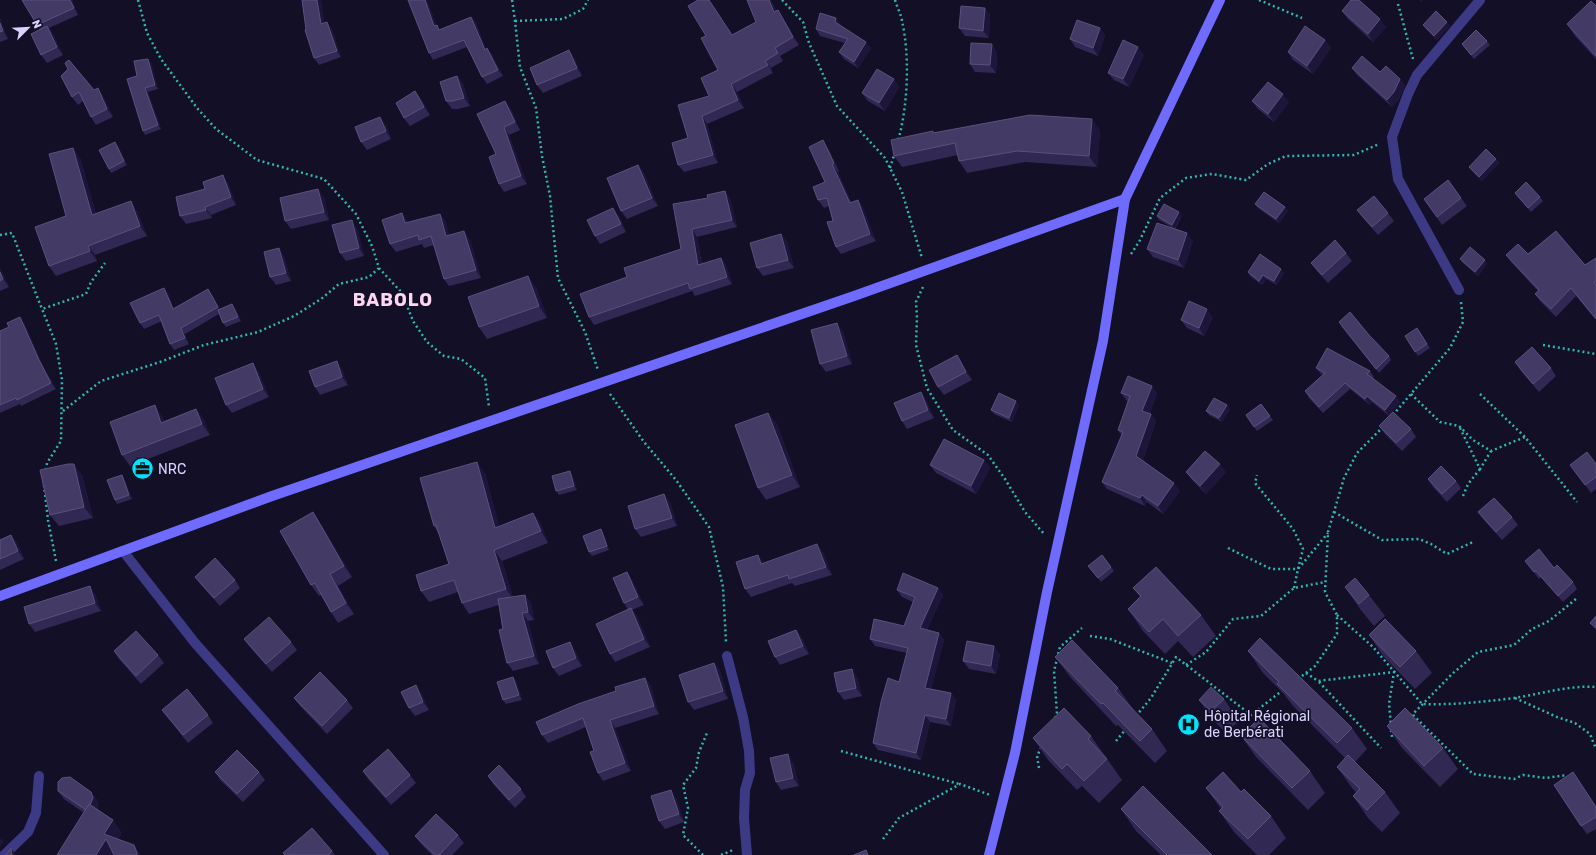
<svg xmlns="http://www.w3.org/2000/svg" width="1596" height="855" viewBox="0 0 1596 855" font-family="Rubik,sans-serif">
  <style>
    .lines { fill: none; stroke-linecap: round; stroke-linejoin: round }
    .path { stroke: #2fb8b0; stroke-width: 2.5; stroke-dasharray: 2 3; stroke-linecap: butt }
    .street { stroke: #3d3a85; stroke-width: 10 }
    .secondary { stroke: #6f6bff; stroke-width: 10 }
    .wall { fill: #312854 }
    .shaded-wall { fill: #1d163a }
    .building { fill: #433a66; stroke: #5a527e }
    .labels { text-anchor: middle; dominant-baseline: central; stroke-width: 3.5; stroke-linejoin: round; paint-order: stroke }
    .poi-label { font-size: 14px; fill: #d9d4ff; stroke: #130f26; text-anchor: start }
    .district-label { font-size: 18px; font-weight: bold; letter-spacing: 1px; fill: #ffd6f0; stroke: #130f26 }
  </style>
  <rect width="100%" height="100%" fill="#130f26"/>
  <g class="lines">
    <g class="path">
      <polyline points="138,0 147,33 161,59 197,108 216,129 257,160 324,179 356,214 372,246 379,268 402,293 413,321 427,342 444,356 461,359 485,378 489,407"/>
      <polyline points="512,0 515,21 520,67 536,108 542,156 550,196 558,278 585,332 598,370"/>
      <polyline points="782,0 803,22 809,43 837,106 885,158 902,192 922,258"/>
      <path d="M895,0C897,7 901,14 902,21C910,56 908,106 898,141"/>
      <polyline points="1259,0 1302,18"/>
      <polyline points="1398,4 1413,59"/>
      <polyline points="515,21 563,19 583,9 588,0"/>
      <polyline points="890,168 895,152"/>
      <polyline points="0,235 12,233 42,309"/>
      <polyline points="1131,254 1139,242 1160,198 1186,178 1212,174 1246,180 1268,164 1286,156 1354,155 1379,144"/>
      <polyline points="923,287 916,302 917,318 916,345 927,388 953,430 988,455 1005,479 1025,512 1045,535"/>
      <polyline points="1543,345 1596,354"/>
      <polyline points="610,394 644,442 676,480 709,527 723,587 726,642"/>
      <polyline points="1411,394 1440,422 1459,426 1473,440 1491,451 1525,437 1577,502"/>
      <polyline points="1480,394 1525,437"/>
      <polyline points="63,411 101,381 160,362 204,345 258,332 294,316 321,299 339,284 369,277 379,268"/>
      <polyline points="1393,415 1450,348 1463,322 1461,302"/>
      <polyline points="1460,428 1480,469 1491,451"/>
      <polyline points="46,470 47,463 61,441 62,380 56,344 42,309 86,294 91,282 105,263"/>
      <polyline points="44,485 48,520 56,561"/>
      <polyline points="1463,496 1468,484 1480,469"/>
      <polyline points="1334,512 1382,540 1419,539 1431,544 1447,554 1473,542"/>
      <polyline points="1228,548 1271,569 1298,569 1303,549 1293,529 1255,483 1257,475"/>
      <polyline points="1294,588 1298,569 1328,533"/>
      <path d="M1337,615L1373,647L1422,704C1453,705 1483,702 1514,698C1541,694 1569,685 1596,687"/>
      <polyline points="1090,636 1110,639 1172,663"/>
      <polyline points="1186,665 1206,652 1233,619 1261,616 1294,588 1325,582"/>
      <polyline points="1306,673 1318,681 1394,672 1389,704 1391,725"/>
      <polyline points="1298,679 1315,666 1337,634 1337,615 1325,592 1328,532 1344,478 1357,453 1383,427"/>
      <polyline points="1319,682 1381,748"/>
      <polyline points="1515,698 1557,717 1575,723 1590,734 1596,749"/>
      <polyline points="1413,715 1473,774 1514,779 1523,775 1546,778 1567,775"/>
      <polyline points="1136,716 1151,698 1176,657 1251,715 1283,690"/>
      <polyline points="1411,716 1452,674 1478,652 1514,645 1532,629 1549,621 1576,599"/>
      <polyline points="1055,718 1057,714 1054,671 1060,647 1082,628"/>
      <polyline points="1391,730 1392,737"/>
      <polyline points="1116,741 1126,729"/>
      <polyline points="841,751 959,784"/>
      <polyline points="1039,768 1037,756 1041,748"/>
      <polyline points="883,839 899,818 960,784 990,795"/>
      <polyline points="703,855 683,835 688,808 683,785 696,768 699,752 707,733"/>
      <polyline points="721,855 733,850"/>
    </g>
    <g class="street">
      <polyline points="1459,290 1398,179 1392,137 1408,94 1417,75 1480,0"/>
      <polyline points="123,551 195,643 384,855"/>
      <polyline points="727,656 743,717 749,751 750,773 745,790 744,818 747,855"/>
      <polyline points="4,855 28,832 36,813 39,776"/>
    </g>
    <g class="secondary">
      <polyline points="0,596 272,496 854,296 1125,199"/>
      <polyline points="989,855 1015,753 1047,592 1103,341 1125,199 1220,0"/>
    </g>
  </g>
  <g class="wall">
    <polygon points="22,0 72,0 78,15 49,28 53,34 63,55 47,63 41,55 40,29"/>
    <polygon points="321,0 324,23 327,22 332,29 341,57 319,65 314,58 306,29"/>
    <polygon points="408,0 427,0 436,25 440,30 471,17 476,23 486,49 492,55 503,76 487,84 482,77 467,47 433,60 429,53"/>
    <polygon points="747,0 771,0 776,11 778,10 783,18 799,45 780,56 783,61 771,68 773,73 737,92 744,108 707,124 718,163 684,172 678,165 688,138 709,96 732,35 756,22"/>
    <polygon points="1596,6 1596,59 1575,36 1567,24"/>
    <polygon points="985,8 990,16 989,38 965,36 959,28"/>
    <polygon points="1342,11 1386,27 1373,42 1348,19"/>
    <polygon points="0,18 8,39 0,42"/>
    <polygon points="836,18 840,25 871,48 858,68 844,59 839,52 845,43 820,36 816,29"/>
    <polygon points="1423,25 1450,26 1437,40 1426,29"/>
    <polygon points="1100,28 1105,36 1098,56 1075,47 1070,39"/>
    <polygon points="1325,40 1331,48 1313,74 1293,60 1288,52"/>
    <polygon points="1487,41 1490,45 1474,59 1462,44"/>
    <polygon points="997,52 996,73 975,72 970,64"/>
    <polygon points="1144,55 1129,87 1114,80 1108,73"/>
    <polygon points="574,58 582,76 543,93 537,85"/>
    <polygon points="151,63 158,89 148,92 161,129 145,135 143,131 137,76"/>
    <polygon points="1352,68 1400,79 1405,86 1399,99 1392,107 1357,75"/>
    <polygon points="61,76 94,90 103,96 113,117 96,125 91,117 83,101 78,105 72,97"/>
    <polygon points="457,76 463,84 470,106 458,109 452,109 446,101"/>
    <polygon points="894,79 899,87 885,111 868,101 862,93"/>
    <polygon points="415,91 421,99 430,115 410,126 404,118"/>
    <polygon points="1252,101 1289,102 1274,122 1258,109"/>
    <polygon points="511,109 520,130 509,135 527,184 504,192 499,184 496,154 477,114"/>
    <polygon points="1092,119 1100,131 1097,167 1025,162 967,173 959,161 958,155 902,167 894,156 934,133"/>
    <polygon points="386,125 391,139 367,150 361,142"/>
    <polygon points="118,146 127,165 111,173 109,169"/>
    <polygon points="828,148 839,171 838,172 851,202 858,200 863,208 876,241 841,254 836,247 833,221 829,206 824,208 818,200 825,182"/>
    <polygon points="80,158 96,214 137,211 147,236 95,255 97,261 56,276 49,266 66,216"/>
    <polygon points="1496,159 1499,163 1482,181 1472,171 1469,167"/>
    <polygon points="638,165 644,173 658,206 627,219 621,211"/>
    <polygon points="1448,180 1467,206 1442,225 1424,199"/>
    <polygon points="228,183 236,205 211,215 212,218 186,224 180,216 205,189"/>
    <polygon points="725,191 730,199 737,227 697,237 702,264 721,258 726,265 732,284 695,296 692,291 594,325 589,317 681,249 708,198"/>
    <polygon points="1515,193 1540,197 1543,201 1531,212 1518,197"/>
    <polygon points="324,197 329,220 291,229 285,221"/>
    <polygon points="1255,204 1288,211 1279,223 1258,208"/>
    <polygon points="1357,210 1388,213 1394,221 1378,235 1363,218"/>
    <polygon points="440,214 446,222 449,235 470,239 481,278 449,286 444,279 434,245 424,248 422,244 396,252 390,244 408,221 408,223"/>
    <polygon points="619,216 626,232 600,244 595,236"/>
    <polygon points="1157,216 1182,216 1175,229 1193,241 1184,268 1153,257 1147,249 1173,228 1159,220"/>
    <polygon points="357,228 364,256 346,261 340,253"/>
    <polygon points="781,234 787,242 794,268 763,276 757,268"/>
    <polygon points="1346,253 1352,261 1328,283 1317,271 1311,263"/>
    <polygon points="1528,254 1585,265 1596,258 1596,320 1576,296 1556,317 1540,301 1535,294 1538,291 1512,263 1506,255"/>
    <polygon points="284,256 291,281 276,285 270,277"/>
    <polygon points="1460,259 1487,264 1478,276 1463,263"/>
    <polygon points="0,268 9,287 0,291"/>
    <polygon points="1248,272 1284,273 1277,285 1266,279 1262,285 1250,276"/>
    <polygon points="536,287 547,318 487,339 479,327"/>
    <polygon points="164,288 168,294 174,309 212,295 220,309 232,304 235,308 241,321 226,327 223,323 219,314 185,334 189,344 174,350 170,344 162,321 144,329 140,323"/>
    <polygon points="1213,317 1204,336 1187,328 1181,320"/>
    <polygon points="24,323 43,366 56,389 21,406 20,404 0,413 0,331"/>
    <polygon points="1341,326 1369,335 1389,356 1391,360 1379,373"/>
    <polygon points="1417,328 1430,348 1418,356 1405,336"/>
    <polygon points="843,331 852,364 826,372 820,364"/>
    <polygon points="957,355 962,363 972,380 944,395 938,387"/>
    <polygon points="1515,362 1551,368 1556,376 1539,392 1520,370"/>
    <polygon points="1316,368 1370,371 1374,377 1373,378 1400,402 1389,416 1411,429 1416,437 1402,451 1385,434 1379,426 1389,416 1372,402 1370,405 1350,389 1323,413 1309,398 1305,391 1323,375 1321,374"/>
    <polygon points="342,369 348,385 320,395 315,387"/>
    <polygon points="258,371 269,397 232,413 226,405"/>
    <polygon points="921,392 926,400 934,418 907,429 902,421"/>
    <polygon points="1121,393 1157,393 1150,413 1151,414 1156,421 1143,460 1180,491 1163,514 1147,502 1145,506 1107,489 1102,482 1122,436 1118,430 1128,401 1127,401"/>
    <polygon points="1261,404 1273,420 1257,431 1246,415"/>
    <polygon points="1019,405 1012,422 994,414 991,410"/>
    <polygon points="1227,405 1230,409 1222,422 1209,415 1206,411"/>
    <polygon points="196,409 204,420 210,435 130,466 122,455 162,416 164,421"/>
    <polygon points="768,413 777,424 800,487 766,500 758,488"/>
    <polygon points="984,460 990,468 976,494 936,473 930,465"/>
    <polygon points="1596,464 1596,489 1591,493 1570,465"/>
    <polygon points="570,471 572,475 577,490 559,495 556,491"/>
    <polygon points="1186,472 1226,472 1206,494 1192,480"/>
    <polygon points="485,473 499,527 533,513 541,524 548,543 502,561 513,597 525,595 531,603 534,620 528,621 539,664 513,671 507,663 499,605 469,614 462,603 458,592 429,602 421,591 449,564 439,535 434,526"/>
    <polygon points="82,475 93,518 59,526 50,515"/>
    <polygon points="122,475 124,479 132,499 117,504 115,500"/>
    <polygon points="1428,479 1456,481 1461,488 1447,502 1433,487"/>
    <polygon points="664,494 670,502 677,526 641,537 635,529"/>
    <polygon points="1478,512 1512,517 1518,525 1502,540 1484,520"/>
    <polygon points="321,524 352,577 338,586 354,614 338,623 331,612 321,595 319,596 311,585"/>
    <polygon points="601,529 603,533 609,550 592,556 589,552"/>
    <polygon points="11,535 17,543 24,559 0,570 0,540"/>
    <polygon points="823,552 832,575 795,586 792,583 751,597 745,589"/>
    <polygon points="1525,561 1554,568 1573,582 1577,589 1563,602 1541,577 1539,579"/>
    <polygon points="1088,566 1111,567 1114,571 1101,582"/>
    <polygon points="627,572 632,580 644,605 632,610 637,616 650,647 615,662 610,654 628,610 624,603"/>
    <polygon points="195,577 235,580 240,588 220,606 201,585"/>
    <polygon points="1345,587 1369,595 1385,616 1374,626 1360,609"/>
    <polygon points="1133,588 1201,615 1216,636 1193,657 1178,641 1165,654 1143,631 1128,609 1140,597"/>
    <polygon points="897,590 943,595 927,630 939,633 944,640 931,689 951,693 956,700 951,726 930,722 921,760 878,750 873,743 899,682 907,653 875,646 870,639 904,626 913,602 902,597"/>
    <polygon points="95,594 101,611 35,632 29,624"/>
    <polygon points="1596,616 1596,630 1590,623"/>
    <polygon points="796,630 802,638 809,654 780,665 775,657"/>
    <polygon points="1369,635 1416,651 1432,673 1415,689 1384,657"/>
    <polygon points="244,639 291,642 297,650 272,672 250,647"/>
    <polygon points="575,650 582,666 559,676 553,668"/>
    <polygon points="114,651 158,655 164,663 141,684 119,659"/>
    <polygon points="1248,651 1352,728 1367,749 1355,762 1385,792 1400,813 1382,832 1368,818 1353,796 1356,792 1352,788 1337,767 1345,758 1293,706 1284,694 1263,673"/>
    <polygon points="1000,654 996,674 969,669 963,661"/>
    <polygon points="1055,657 1118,688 1133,709 1133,710 1152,729 1167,751 1155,763 1118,725 1116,726 1071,678"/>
    <polygon points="714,663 720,671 728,699 694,710 688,702"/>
    <polygon points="513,677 516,681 522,700 506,704 503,700"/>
    <polygon points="857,677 862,696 844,700 838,692"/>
    <polygon points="645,678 651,686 659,714 615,728 631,771 603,781 598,773 594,751 586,727 548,743 542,735 616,691"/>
    <polygon points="421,693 429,710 415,716 409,708"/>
    <polygon points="294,698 347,700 353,708 327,734 300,706"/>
    <polygon points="1224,699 1239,721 1226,733 1214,721 1199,700"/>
    <polygon points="162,710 208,715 213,723 188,743 168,718"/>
    <polygon points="1387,726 1443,748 1458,769 1440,787 1402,748"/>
    <polygon points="1091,736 1122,780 1099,803 1082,786 1077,790 1048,760 1033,738"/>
    <polygon points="1241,736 1310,771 1325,793 1308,810 1256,757"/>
    <polygon points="793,762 799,786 781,790 776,782"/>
    <polygon points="363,771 410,775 416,783 391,805 368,779"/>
    <polygon points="215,772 259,772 265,780 243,802 220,780"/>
    <polygon points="1573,772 1596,807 1596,829 1587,834 1581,826"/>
    <polygon points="488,776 521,789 526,797 515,808 493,784"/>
    <polygon points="1206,788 1241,792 1271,816 1286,838 1269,855 1257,855 1234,832 1219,811 1221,809"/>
    <polygon points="58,791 91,792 97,800 98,806 97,809 122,833 118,839 114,854 84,813 64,799"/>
    <polygon points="676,798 684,822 665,829 659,821"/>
    <polygon points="1121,809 1212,855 1161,855 1136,831"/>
    <polygon points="458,835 464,843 452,855 432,855 421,844 415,836"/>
    <polygon points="332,851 335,855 285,855"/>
  </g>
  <g class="shaded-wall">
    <polygon points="70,0 72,0 78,15 74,8"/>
    <polygon points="317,0 321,0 325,31 321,24"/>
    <polygon points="425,0 427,0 439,33 434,26"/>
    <polygon points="769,0 771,0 779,20 774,12"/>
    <polygon points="1419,0 1423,0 1421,3"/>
    <polygon points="985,8 990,16 989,38 983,31"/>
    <polygon points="778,10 783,18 799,45 793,37"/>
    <polygon points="471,17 476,23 489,57 485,50"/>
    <polygon points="0,18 8,39 3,31 0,23"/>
    <polygon points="836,18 841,25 840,28 835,22"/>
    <polygon points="1380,19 1386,27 1373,42 1368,34"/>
    <polygon points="327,22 332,29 341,57 337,51"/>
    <polygon points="1447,22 1450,26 1437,40 1434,36"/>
    <polygon points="47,26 53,34 63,55 57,47"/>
    <polygon points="1100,28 1105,36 1098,56 1093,48"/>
    <polygon points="1325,40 1331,48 1313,74 1307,66"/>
    <polygon points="866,42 871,48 858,68 854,62"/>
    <polygon points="992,44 997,52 996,73 990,65"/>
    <polygon points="1138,47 1144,55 1129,87 1123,79"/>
    <polygon points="487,48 492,55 503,76 498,70"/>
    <polygon points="569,50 574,58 582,76 577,68"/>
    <polygon points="148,59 151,63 158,89 155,85"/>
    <polygon points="765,61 771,68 773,73 768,65"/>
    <polygon points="457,76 463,84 470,106 464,98"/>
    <polygon points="894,79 899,87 885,111 879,103"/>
    <polygon points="1400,79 1405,86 1399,99 1392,107 1387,100"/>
    <polygon points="731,84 737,92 744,108 738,100"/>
    <polygon points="98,88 103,96 113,117 107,109"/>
    <polygon points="145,88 148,92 161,129 158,125"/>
    <polygon points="415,91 421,99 430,115 424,107"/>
    <polygon points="1283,94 1289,102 1274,122 1268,114"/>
    <polygon points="505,101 511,109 520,130 515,122"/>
    <polygon points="702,116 707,124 718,163 713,155"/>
    <polygon points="380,117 386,125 391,139 386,131"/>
    <polygon points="1092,119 1100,131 1097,167 1089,156"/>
    <polygon points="504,127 509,135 527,184 521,176"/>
    <polygon points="823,140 828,148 839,171 834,163"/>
    <polygon points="115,142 118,146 127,165 124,161"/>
    <polygon points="73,148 80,158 99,225 92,215"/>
    <polygon points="1496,159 1499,163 1482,181 1479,177"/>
    <polygon points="832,164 838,172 855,211 850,203"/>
    <polygon points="638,165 644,173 658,206 652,198"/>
    <polygon points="223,175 228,183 236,205 231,197"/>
    <polygon points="318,189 324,197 329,220 324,212"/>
    <polygon points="725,191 730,199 737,227 732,220"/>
    <polygon points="858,200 863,208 876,241 870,234"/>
    <polygon points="131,201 137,211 147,236 140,226"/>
    <polygon points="205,207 211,215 212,218 206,210"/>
    <polygon points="1285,207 1288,211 1279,223 1276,219"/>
    <polygon points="613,208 619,216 626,232 621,224"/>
    <polygon points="1179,212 1182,216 1174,229 1172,225"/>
    <polygon points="402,213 408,221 411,231 405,223"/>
    <polygon points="440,214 446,222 452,244 446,236"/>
    <polygon points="352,220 357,228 364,256 359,248"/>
    <polygon points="692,229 697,237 703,273 698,265"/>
    <polygon points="464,231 470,239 481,278 476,270"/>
    <polygon points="1187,233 1193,241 1184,268 1178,260"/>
    <polygon points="781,234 787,242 794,268 788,260"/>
    <polygon points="88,246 95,255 97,261 90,251"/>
    <polygon points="279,248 284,256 291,281 286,273"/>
    <polygon points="721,258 726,265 732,284 727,277"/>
    <polygon points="1485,260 1487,264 1478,276 1475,272"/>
    <polygon points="0,268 1,269 9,287 3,279 0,272"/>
    <polygon points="1281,269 1284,273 1277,285 1274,281"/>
    <polygon points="1263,275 1266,279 1262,285 1259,281"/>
    <polygon points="528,276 536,287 547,318 539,306"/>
    <polygon points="164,288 168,294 177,315 173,309"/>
    <polygon points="208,289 212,295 222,313 218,307"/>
    <polygon points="232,304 235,308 241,321 238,317"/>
    <polygon points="1207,309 1213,317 1204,336 1199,328"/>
    <polygon points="20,317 24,323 43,366 56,389 51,383 39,360"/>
    <polygon points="837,323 843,331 852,364 847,356"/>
    <polygon points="181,328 185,334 189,344 185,338"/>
    <polygon points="957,355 962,363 972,380 966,372"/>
    <polygon points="337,361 342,369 348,385 342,377"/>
    <polygon points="253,363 258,371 269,397 263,389"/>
    <polygon points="1152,386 1157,393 1148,418 1142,411"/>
    <polygon points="921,392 926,400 934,418 928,410"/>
    <polygon points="1367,396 1372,402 1370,405 1365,399"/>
    <polygon points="1396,396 1400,402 1389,416 1385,410"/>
    <polygon points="1016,401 1019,405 1012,422 1009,418"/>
    <polygon points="155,405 162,416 169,434 161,423"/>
    <polygon points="1227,405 1230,409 1222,422 1219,418"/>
    <polygon points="196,409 204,420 210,435 202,424"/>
    <polygon points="768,413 777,424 800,487 792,475"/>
    <polygon points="1151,414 1156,421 1142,463 1136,456"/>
    <polygon points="984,460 990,468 976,494 971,486"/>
    <polygon points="477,462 485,473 503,539 495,528"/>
    <polygon points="74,464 82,475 93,518 84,507"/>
    <polygon points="1220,464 1226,472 1206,494 1200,486"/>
    <polygon points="570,471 572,475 577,490 574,486"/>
    <polygon points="122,475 124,479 132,499 129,495"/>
    <polygon points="1174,483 1180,491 1163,514 1158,506"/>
    <polygon points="664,494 670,502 677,526 672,518"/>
    <polygon points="1142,495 1147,502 1145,506 1140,498"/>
    <polygon points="313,512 321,524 352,577 344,566"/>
    <polygon points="533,513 541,524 548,543 541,531"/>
    <polygon points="601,529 603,533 609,550 607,546"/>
    <polygon points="11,535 17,543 24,559 18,551"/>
    <polygon points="817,544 823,552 832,575 826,567"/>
    <polygon points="494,550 502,561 514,600 506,589"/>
    <polygon points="758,555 764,563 761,564"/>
    <polygon points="627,572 632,580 644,605 638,597"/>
    <polygon points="330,574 338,586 354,614 346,603"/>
    <polygon points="90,586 95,594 101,611 95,603"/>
    <polygon points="938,588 943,595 925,635 920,628"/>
    <polygon points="525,595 531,603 534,620 528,612"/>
    <polygon points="631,608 637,616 650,647 644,639"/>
    <polygon points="522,613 528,621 539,664 534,656"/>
    <polygon points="796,630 802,638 809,654 803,646"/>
    <polygon points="939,633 944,640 930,695 925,688"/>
    <polygon points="570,642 575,650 582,666 576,658"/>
    <polygon points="994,646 1000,654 996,674 991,666"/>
    <polygon points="714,663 720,671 728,699 723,691"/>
    <polygon points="852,669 857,677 862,696 856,688"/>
    <polygon points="513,677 516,681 522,700 519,695"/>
    <polygon points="645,678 651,686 659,714 654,706"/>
    <polygon points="416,685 421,693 429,710 423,702"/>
    <polygon points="951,693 956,700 951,726 946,719"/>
    <polygon points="925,715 930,722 921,760 916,753"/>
    <polygon points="610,720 615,728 631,771 625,763"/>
    <polygon points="788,754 793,762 799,786 793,778"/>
    <polygon points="671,790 676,798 684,822 679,814"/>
    <polygon points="91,792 97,800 98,806 94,820 88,812"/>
    <polygon points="113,820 122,833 113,847 104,834"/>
    <polygon points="1,838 4,842 0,847 0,840"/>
    <polygon points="106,839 115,852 113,855 96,855"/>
    <polygon points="134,845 141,855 137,855"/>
    <polygon points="11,848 16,855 12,855"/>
  </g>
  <g class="building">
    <polygon points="22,0 70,0 74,8 37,25"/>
    <polygon points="302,0 317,0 321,24 327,22 337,51 314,58 305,30 306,29"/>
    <polygon points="408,0 425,0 434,26 437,25 439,30 471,17 485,50 487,48 498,70 482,77 464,40 429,53"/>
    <polygon points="698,0 709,0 732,35 756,22 747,0 769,0 774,12 778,10 793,37 775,48 778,53 765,61 768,65 731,84 738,100 702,116 713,155 678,165 672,143 688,138 678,105 709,96 701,78 718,70 701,38 706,36 688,6"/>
    <polygon points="1351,0 1359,0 1380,19 1368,34 1342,11"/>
    <polygon points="1591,1 1596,6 1596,56 1567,24"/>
    <polygon points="961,6 985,8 983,31 959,28"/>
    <polygon points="1436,11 1447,22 1434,36 1423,25"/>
    <polygon points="820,13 836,18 835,22 866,42 854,62 839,52 848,39 816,29"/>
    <polygon points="1077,20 1100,28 1093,48 1070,39"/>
    <polygon points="0,23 3,31 0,32"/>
    <polygon points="47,26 57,47 41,55 31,34"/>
    <polygon points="1305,26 1325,40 1307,66 1288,52"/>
    <polygon points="1476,30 1487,41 1471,55 1462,44"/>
    <polygon points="1123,40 1138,47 1123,79 1108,73"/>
    <polygon points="971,43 992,44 990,65 970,64"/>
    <polygon points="569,50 577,68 537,85 530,68"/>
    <polygon points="1362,56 1380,72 1386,66 1400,79 1394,92 1387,100 1352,68"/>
    <polygon points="148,59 155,85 145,88 158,125 143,131 127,79 137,76 134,61"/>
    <polygon points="69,60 94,90 98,88 107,109 91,117 79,92 72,97 61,76 68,69 65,63"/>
    <polygon points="877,69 894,79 879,103 862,93"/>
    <polygon points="457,76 464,98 452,101 446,101 440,82"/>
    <polygon points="1268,82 1283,94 1268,114 1252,101"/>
    <polygon points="415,91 424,107 404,118 396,103"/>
    <polygon points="505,101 515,122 504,127 521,176 499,184 489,157 496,154 477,114"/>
    <polygon points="1030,115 1092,119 1089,156 1017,151 959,161 955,143 894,156 891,140 933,131 933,133"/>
    <polygon points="380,117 386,131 361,142 355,127"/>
    <polygon points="823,140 834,163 832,164 850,203 858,200 870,234 836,247 827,222 833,221 827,198 818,200 813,187 825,182 809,147"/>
    <polygon points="115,142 124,161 109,169 99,150"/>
    <polygon points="73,148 92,215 131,201 140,226 88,246 90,251 49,266 35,227 66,216 49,154"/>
    <polygon points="1486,149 1496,159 1479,177 1469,167"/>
    <polygon points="638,165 652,198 621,211 607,178"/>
    <polygon points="223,175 231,197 205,207 206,210 180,216 176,197 205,189 203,182"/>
    <polygon points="1448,180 1461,198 1437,217 1424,199"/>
    <polygon points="1526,182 1540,197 1528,208 1515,193"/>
    <polygon points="318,189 324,212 285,221 280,198"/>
    <polygon points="725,191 732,220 692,229 698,265 721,258 727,277 690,289 688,283 589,317 580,294 627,277 624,268 681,249 673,204 708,198 707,195"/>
    <polygon points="1264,192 1285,207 1276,219 1255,204"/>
    <polygon points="1374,196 1388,213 1372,227 1357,210"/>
    <polygon points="1164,204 1179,212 1172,225 1157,216"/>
    <polygon points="613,208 621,224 595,236 587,220"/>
    <polygon points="402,213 405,223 440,214 446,236 464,231 476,270 444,279 431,236 419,240 418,235 390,244 382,220"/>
    <polygon points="352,220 359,248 340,253 332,225"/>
    <polygon points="1157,223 1187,233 1178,260 1147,249"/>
    <polygon points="1556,231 1585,265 1596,258 1596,281 1594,282 1596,285 1596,319 1571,288 1551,309 1535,294 1539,290 1506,255 1518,244 1528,254"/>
    <polygon points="781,234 788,260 757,268 750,243"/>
    <polygon points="1335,240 1346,253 1322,275 1311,263"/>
    <polygon points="1470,247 1485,260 1475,272 1460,259"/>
    <polygon points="279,248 286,273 270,277 264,252"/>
    <polygon points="1260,254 1281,269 1274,281 1263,275 1259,281 1248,272"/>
    <polygon points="0,272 3,279 0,281"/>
    <polygon points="528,276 539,306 479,327 468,297"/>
    <polygon points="164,288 173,309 208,289 218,307 181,328 185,338 170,344 159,315 140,323 130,303"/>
    <polygon points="1189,301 1207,309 1199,328 1181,320"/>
    <polygon points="232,304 238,317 223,323 218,310"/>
    <polygon points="1350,312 1369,335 1389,356 1376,369 1339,322"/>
    <polygon points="20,317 39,360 51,383 17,400 16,398 0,405 0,331 9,327 7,323"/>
    <polygon points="837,323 847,356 820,364 811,330"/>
    <polygon points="1417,328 1427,344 1415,352 1405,336"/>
    <polygon points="1532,347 1551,368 1533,384 1515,362"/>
    <polygon points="1327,348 1370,371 1367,374 1396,396 1385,410 1367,396 1365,399 1345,383 1319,407 1305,391 1325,373 1316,368"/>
    <polygon points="957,355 966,372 938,387 929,370"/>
    <polygon points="337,361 342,377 315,387 309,371"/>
    <polygon points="253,363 263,389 226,405 215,378"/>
    <polygon points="1128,376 1152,386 1142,411 1151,414 1136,456 1174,483 1158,506 1142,495 1140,498 1102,482 1123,432 1118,430 1130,396 1121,393"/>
    <polygon points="921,392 928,410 902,421 894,403"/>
    <polygon points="999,393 1016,401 1009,418 991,410"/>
    <polygon points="1214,398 1227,405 1219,418 1206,411"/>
    <polygon points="1261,404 1270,416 1254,427 1246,415"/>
    <polygon points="155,405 161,423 196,409 202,424 122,455 110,422"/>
    <polygon points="1393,412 1411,429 1396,443 1379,426"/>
    <polygon points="768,413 792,475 758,488 735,425"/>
    <polygon points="944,439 984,460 971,486 930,465"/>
    <polygon points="1205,451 1220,464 1200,486 1186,472"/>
    <polygon points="1587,452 1596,464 1596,477 1585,485 1570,465"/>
    <polygon points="477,462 495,528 533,513 541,531 494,550 506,589 462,603 454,580 421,591 416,575 449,564 436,525 434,526 420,478"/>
    <polygon points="68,464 74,464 84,507 50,515 40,470"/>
    <polygon points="1441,466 1456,481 1442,494 1428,479"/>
    <polygon points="570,471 574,486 556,491 552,476"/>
    <polygon points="122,475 129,495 115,500 107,480"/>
    <polygon points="664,494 672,518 635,529 628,506"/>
    <polygon points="1494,498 1512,517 1496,532 1478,512"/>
    <polygon points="313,512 344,566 330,574 346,603 331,612 315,583 311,585 280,531"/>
    <polygon points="601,529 607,546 589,552 583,536"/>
    <polygon points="11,535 18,551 0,559 0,540"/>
    <polygon points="817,544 826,567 789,579 788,575 745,589 736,562 758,555 761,564"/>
    <polygon points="1539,549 1554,568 1557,565 1573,582 1558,596 1536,571 1534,572 1525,561"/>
    <polygon points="1102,555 1111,567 1098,578 1088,566"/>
    <polygon points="215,558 235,580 214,598 195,577"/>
    <polygon points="1156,567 1201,615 1178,636 1163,619 1149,632 1128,609 1141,596 1133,588"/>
    <polygon points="627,572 638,597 624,603 613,578"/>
    <polygon points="903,573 938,588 920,628 939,633 925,688 951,693 946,719 925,715 916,753 873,743 881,702 888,678 899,682 908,648 870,639 874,619 904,626 915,597 897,590"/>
    <polygon points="1355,578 1369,595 1359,604 1345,587"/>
    <polygon points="90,586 95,603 29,624 24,607"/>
    <polygon points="525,595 528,612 522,613 534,656 507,663 499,630 503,629 498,599"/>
    <polygon points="631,608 644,639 610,654 596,624"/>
    <polygon points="1596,616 1596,628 1590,623"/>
    <polygon points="269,617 291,642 266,664 244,639"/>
    <polygon points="1385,619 1416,651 1400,667 1369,635"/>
    <polygon points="796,630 803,646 775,657 768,641"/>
    <polygon points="136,631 158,655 136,676 114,651"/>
    <polygon points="1260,638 1352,728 1337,743 1277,684 1279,682 1248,651"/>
    <polygon points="1072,640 1118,688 1115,691 1152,729 1140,741 1103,703 1101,704 1055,657"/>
    <polygon points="967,641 994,646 991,666 963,661"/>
    <polygon points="570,642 576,658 553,668 546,651"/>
    <polygon points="714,663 723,691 688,702 679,675"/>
    <polygon points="852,669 856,688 838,692 834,673"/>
    <polygon points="320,672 347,700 322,726 294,698"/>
    <polygon points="513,677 519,695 503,700 497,682"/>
    <polygon points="645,678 654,706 610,720 625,763 598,773 590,752 594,751 583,718 542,735 536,722 578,704 616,691 615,687"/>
    <polygon points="416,685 423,702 409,708 401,692"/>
    <polygon points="1211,687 1224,699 1211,711 1199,700"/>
    <polygon points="187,689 208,715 183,735 162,710"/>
    <polygon points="1064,708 1091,736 1088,739 1107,759 1084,781 1067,764 1062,769 1033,738"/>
    <polygon points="1405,708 1443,748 1424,766 1387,726"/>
    <polygon points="1259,718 1310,771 1292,788 1241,736"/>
    <polygon points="388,749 410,775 386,797 363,771"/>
    <polygon points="237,750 259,772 237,794 215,772"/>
    <polygon points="788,754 793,778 776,782 770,758"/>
    <polygon points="1348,755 1385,792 1367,810 1353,796 1360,789 1337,767"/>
    <polygon points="499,765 521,789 509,800 488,776"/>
    <polygon points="1223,772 1241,792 1244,789 1271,816 1248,839 1219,811 1223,807 1206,788"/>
    <polygon points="1573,772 1596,807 1596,817 1581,826 1554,785"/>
    <polygon points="70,777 91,792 93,798 90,805 89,804 86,810 58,791 58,782 62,778"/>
    <polygon points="1143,786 1212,855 1167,855 1121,809"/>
    <polygon points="671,790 679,814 659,821 651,796"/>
    <polygon points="89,804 113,820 104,834 134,845 137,853 137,855 114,855 106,839 96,855 57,855"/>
    <polygon points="436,814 458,835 439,855 435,855 415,836"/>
    <polygon points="312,828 332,851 328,855 285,855 283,853"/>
    <polygon points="11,848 12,855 6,855"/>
    <polygon points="866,850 868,855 854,855"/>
  </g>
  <defs>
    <symbol id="office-disc" viewBox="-11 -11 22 22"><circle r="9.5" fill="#00e5ff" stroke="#130f26"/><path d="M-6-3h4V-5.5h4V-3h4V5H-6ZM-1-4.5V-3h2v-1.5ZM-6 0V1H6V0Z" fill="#111"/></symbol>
    <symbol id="hospital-disc" viewBox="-11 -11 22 22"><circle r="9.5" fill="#00e5ff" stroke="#130f26"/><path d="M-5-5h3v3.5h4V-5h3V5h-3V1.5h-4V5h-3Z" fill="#111"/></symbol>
  </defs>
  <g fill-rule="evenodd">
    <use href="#office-disc" x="130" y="456" width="25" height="25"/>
    <use href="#hospital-disc" x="1176" y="712" width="25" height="25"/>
  </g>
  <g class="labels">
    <g class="poi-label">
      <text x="158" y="469">NRC</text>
      <text x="1204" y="716">Hôpital Régional<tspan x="1204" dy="16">de Berbérati</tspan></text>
    </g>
    <g class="district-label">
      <text x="393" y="300">BABOLO</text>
    </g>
  </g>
  <g transform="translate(28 28) rotate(66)" stroke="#130f26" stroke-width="3" paint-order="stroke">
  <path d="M0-3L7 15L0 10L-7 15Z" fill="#d9d4ff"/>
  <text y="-6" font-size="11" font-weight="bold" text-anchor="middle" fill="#d9d4ff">N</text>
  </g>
</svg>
